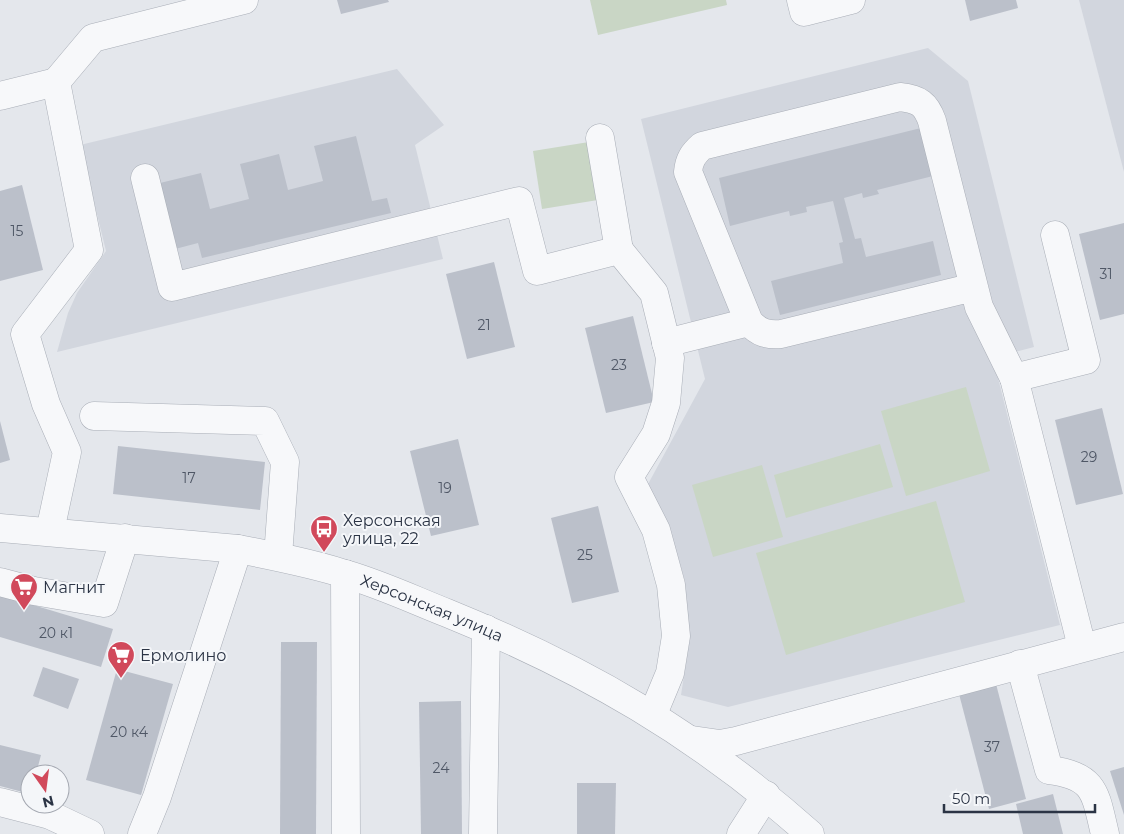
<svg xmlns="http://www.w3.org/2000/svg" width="1124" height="834" viewBox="0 0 1124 834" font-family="Montserrat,sans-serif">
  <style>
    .built { fill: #d2d6de }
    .green { fill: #c9d6c5 }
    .building { fill: #bbc0ca }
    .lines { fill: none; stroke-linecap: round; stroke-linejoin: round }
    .minor-casing { stroke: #a9aeb7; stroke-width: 29 }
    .minor { stroke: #f7f8fa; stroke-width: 28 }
    .labels { text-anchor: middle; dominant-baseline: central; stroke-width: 4; stroke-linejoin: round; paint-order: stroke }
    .number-label { font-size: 14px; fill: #4f5766 }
    .poi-label { font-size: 16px; fill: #2b3445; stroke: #f4f6f9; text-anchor: start }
    .street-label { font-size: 16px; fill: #2b3445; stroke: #f4f6f9 }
  </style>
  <rect width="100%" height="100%" fill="#e4e7ec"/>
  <g class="built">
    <polygon points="1079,0 1124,0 1124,172"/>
    <polygon points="928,48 968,81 1034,347 993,358 1060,625 728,707 681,695 690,637 685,581 668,524 647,486 705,379 641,119"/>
    <polygon points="397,69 444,125 415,145 443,259 57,352 68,313 77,293 106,251 80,145"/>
  </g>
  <g class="green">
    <polygon points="590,0 726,0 727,5 598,35"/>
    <polygon points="589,142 598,200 542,209 533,151"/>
    <polygon points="966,387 990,471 906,496 881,411"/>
    <polygon points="880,444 893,487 786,518 774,475"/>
    <polygon points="762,465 783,537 713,557 692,485"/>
    <polygon points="936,501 965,602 786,655 756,553"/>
  </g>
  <g class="building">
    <polygon points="337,0 388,0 389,2 341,14"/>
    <polygon points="965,0 1016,0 1018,8 970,21"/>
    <polygon points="921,128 933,176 877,190 879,194 863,198 862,193 844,198 855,239 861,238 866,257 933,241 941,275 780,315 771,281 843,263 839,243 843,242 833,201 806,207 807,212 790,216 789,211 730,226 719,178"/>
    <polygon points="356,136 372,201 387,198 391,213 202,258 198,243 175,249 160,183 201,173 210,209 249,199 240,164 279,154 288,190 323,181 314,146"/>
    <polygon points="22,185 43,270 0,281 0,191"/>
    <polygon points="1124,223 1124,314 1100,320 1079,234"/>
    <polygon points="494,262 515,347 467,359 446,274"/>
    <polygon points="633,316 654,402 606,413 585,328"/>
    <polygon points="1102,408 1123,494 1076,505 1055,420"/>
    <polygon points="0,421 10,460 0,463"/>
    <polygon points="458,439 479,525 431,536 410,451"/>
    <polygon points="118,446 265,462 260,510 113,494"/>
    <polygon points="598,506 619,592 572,603 551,518"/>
    <polygon points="0,595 113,629 101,667 0,637"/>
    <polygon points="281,642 317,642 316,834 280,834"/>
    <polygon points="43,667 79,679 68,709 33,696"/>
    <polygon points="117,669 173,684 141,795 86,780"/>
    <polygon points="996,684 1026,799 989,809 959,694"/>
    <polygon points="461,701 462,834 421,834 419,702"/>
    <polygon points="0,745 41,755 36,774 30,774 30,794 0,786"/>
    <polygon points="1124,767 1124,815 1110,771"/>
    <polygon points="577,783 616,783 615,834 577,834"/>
    <polygon points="1053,794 1063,834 1023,834 1016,804"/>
  </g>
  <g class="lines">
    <defs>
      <g id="minor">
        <polyline points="801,0 804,12 851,0"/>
        <polyline points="0,96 56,82"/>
        <polyline points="600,138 619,250"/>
        <polyline points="145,178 172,287 519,201 537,271 619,250 654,293 670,358 666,403 656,434 629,477 656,530 671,585 676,636 670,673 653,714"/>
        <polyline points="1055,235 1086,360 1014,378 1082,647"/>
        <path d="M974,287L781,334C767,335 759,333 749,322L688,172C689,160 693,154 702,146L900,97C919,99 926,104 932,121L979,307L1014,378"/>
        <polyline points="666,343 749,322"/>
        <polyline points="94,416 265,421 285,462 278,556"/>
        <path id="s1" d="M0,528L238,549C274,556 310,563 345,574C380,584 414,600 447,613C585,669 699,735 810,834"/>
        <polyline points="50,531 67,452 46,404 25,334 89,250 56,82 93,38 244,0"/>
        <polyline points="345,574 346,834"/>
        <polyline points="0,582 34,591 104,603 125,538"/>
        <path d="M1020,664L1049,770C1096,776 1095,793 1105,834"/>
        <polyline points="692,740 720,744 736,741 1124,637"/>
        <polyline points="0,802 50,815 90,834"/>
        <polyline points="142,834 157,797 238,549"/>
        <polyline points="483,834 486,629"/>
        <polyline points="741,834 766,795"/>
      </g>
    </defs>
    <use href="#minor" class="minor-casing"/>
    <use href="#minor" class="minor"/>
  </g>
  <defs>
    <symbol id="bus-pin" viewBox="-11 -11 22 30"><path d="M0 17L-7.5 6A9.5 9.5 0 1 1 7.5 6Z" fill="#d1495b" stroke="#f4f6f9"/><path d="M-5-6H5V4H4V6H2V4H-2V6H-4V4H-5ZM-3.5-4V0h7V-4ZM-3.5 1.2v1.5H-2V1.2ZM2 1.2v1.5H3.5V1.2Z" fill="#fff"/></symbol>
    <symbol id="supermarket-pin" viewBox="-11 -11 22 30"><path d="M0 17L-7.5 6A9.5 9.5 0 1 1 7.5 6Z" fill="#d1495b" stroke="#f4f6f9"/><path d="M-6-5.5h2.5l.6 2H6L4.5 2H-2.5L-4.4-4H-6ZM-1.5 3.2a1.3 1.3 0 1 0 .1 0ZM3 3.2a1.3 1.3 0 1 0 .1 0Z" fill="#fff"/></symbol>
  </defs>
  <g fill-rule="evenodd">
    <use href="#bus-pin" x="308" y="513" width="32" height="43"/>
    <use href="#supermarket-pin" x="8" y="571" width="32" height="43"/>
    <use href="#supermarket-pin" x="105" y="639" width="32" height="43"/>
  </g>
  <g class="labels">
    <g class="number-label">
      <text x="17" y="231">15</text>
      <text x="1106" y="274">31</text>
      <text x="484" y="325">21</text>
      <text x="619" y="365">23</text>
      <text x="1089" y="457">29</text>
      <text x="189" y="478">17</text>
      <text x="445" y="488">19</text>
      <text x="585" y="555">25</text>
      <text x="56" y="633">20 к1</text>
      <text x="129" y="732">20 к4</text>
      <text x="992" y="747">37</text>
      <text x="441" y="768">24</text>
    </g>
    <g class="poi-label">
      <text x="343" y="520">Херсонская<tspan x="343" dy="18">улица, 22</tspan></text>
      <text x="43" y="587">Магнит</text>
      <text x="140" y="655">Ермолино</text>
    </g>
    <g class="street-label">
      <text stroke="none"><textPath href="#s1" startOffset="442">Херсонская улица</textPath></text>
    </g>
  </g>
  <g transform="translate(45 789) rotate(166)"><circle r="24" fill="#f4f6f9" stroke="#a4a8b1"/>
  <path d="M0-4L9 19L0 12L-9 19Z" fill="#d1495b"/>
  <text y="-8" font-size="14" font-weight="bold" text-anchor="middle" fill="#2b3445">N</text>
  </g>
  <path d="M944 804v8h151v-8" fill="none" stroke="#2b3445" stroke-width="2.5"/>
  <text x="952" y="804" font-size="15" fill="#2b3445" stroke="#f4f6f9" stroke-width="4" paint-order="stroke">50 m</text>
</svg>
